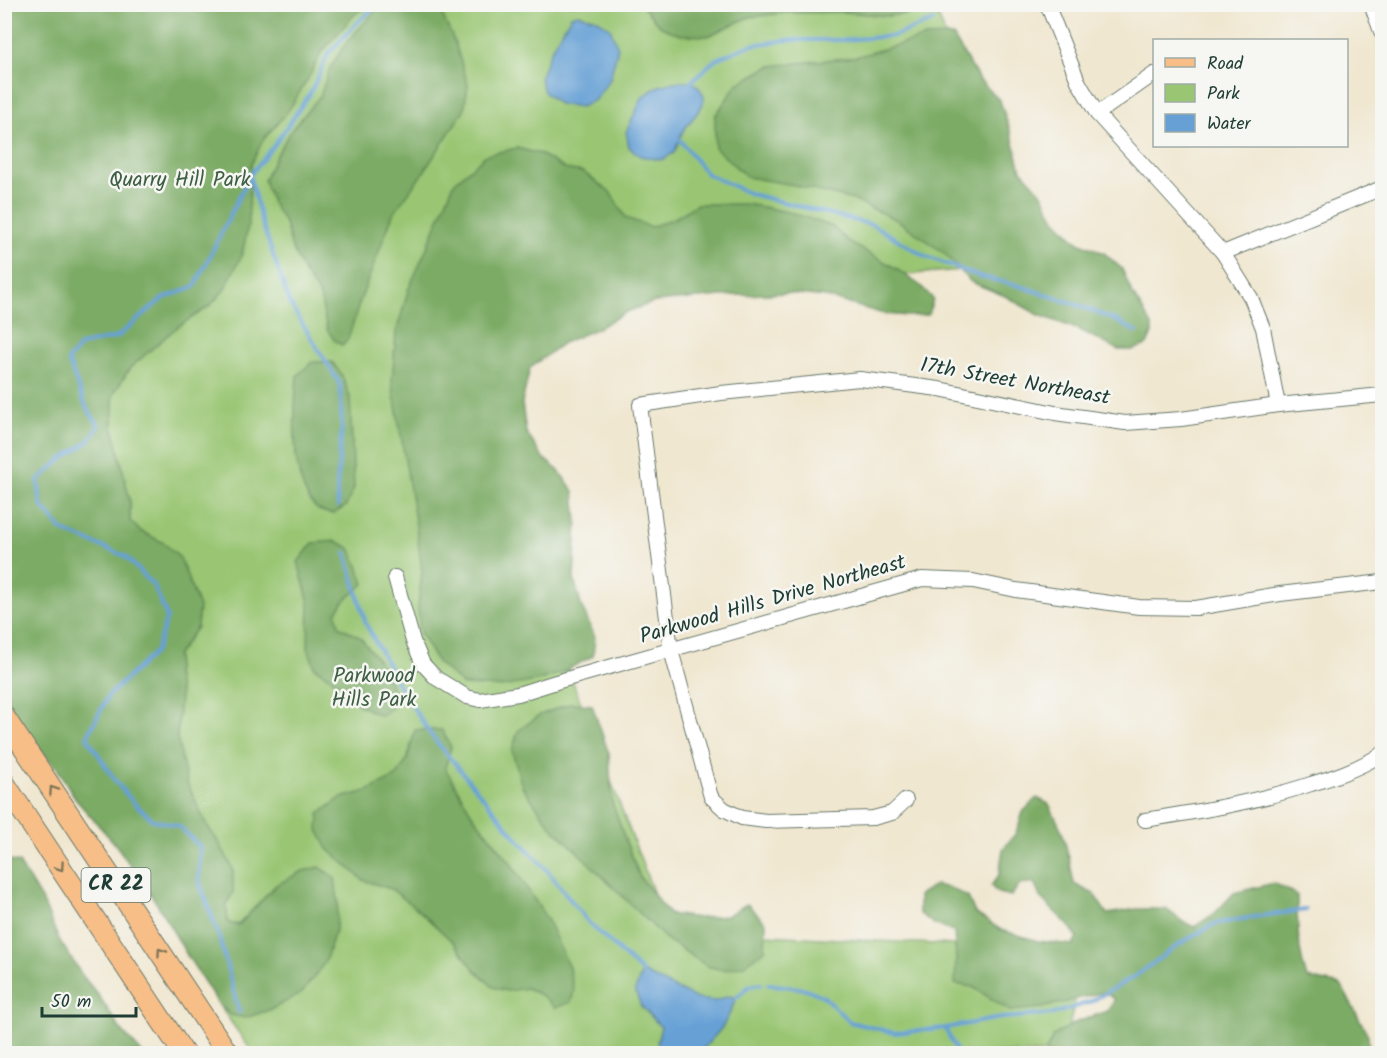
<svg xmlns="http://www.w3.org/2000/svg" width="1387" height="1058" viewBox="0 0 1387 1058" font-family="Kalam,sans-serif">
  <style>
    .green { fill: #9ac673; stroke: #5c8254; stroke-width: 1.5 }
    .forest { fill: #7bab65; stroke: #4d744c; stroke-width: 1.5 }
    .water { fill: #66a0d5; stroke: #426e84; stroke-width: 1.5 }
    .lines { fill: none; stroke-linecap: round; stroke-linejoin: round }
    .stream { stroke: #66a0d5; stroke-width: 4 }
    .street-casing { stroke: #68786b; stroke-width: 16 }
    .primary-casing { stroke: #68786b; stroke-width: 23 }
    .street { stroke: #fff; stroke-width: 14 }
    .primary { stroke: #f7be87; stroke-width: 21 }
    .oneway { stroke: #807759 }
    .labels { text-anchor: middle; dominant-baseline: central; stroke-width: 5; stroke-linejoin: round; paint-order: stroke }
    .shield { fill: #f6f6f2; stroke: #60746d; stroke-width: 1.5 }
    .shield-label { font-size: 20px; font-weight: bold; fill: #1f3d34 }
    .park-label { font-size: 21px; fill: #3e5f44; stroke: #f6f6f2 }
    .street-label { font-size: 21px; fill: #1f3d34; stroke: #f6f6f2 }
  </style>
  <rect width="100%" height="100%" fill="#f6f6f2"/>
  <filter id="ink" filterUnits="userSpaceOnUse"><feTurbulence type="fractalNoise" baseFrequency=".0167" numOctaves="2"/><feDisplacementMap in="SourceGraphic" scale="12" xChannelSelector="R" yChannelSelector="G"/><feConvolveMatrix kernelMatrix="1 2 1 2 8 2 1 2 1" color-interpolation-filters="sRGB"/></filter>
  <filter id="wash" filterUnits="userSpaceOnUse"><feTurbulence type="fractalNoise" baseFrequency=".008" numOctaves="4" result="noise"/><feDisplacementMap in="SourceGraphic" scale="24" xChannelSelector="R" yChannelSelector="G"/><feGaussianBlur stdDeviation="1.35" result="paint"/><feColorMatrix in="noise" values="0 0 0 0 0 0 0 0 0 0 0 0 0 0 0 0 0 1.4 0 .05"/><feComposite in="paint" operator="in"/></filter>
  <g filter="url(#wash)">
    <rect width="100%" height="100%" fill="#f0e7d0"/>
    <polygon class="green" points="5,5 934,5 1033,264 495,309 532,576 668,930 1086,952 1063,1053 253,1053 219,1005 231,1015 276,885 238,925 228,923 226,906 233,892 221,846 206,824 187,783 177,738 180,694 176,673 177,655 197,627 164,543 140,531 130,521 130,502 118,448"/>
    <g class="forest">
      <polygon points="5,5 367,5 354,15 321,53 308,79 288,111 263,140 251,165 248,226 242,255 224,290 210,306 176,328 130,368 113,395 113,426 130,502 130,521 140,531 164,543 180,558 199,607 197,627 177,655 176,673 180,694 177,738 187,783 206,824 221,846 233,869 233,892 226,906 228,923 239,925 276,885 303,871 320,867 335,878 338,902 336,929 325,962 302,993 272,1009 245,1018 231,1015 219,1005 187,955 156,902 116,845 77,801 57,768 31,740 10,706 5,691"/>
      <polygon points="383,5 438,5 455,43 468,85 464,110 425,170 393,214 360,301 348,339 342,345 334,340 327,329 320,296 305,274 292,248 285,223 272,203 264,180 274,159 292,129 320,96 330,68 346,43 377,9"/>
      <polygon points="641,5 949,5 922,12 888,16 846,12 784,13 749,17 708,36 681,35 661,27"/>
      <polygon points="953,36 978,78 1000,101 1013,139 1021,170 1041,192 1055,219 1076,241 1104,253 1122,269 1132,293 1152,325 1152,333 1147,345 1133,350 1118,350 1082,331 1037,314 1005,296 971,282 944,253 897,220 853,200 794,185 747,177 715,148 715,116 737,84 770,66 855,57 926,37"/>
      <polygon points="517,148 540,154 565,169 583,172 610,192 626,218 651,227 675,218 697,204 747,204 793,213 831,226 852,244 892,266 921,286 933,299 928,315 909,316 884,314 826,297 787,293 721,296 655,302 626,312 598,328 563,343 530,368 522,403 526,432 542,457 558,470 574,491 577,521 574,579 581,605 595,637 593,656 561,673 536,681 501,687 463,685 437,662 420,633 418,607 422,572 416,526 392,382 396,333 409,288 426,250 454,183 486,155"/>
      <path d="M312,362H332L342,375L350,397L354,488L346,506L333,514C328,513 320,512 316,508C289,482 294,411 297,376Z"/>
      <polygon points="336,541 350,548 357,563 364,584 345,600 336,613 339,626 360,637 379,661 394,691 394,706 381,716 359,705 337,682 315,668 308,648 309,603 298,562 313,543"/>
      <polygon points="571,703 592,705 609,754 612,802 625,839 640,877 669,914 699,918 726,916 747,904 766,923 765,950 744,965 723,970 707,966 666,939 550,825 522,786 512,751 518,731 540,715"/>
      <polygon points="415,730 442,730 451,747 445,768 472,814 510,862 547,919 569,968 574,991 571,1002 555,1008 544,997 527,988 507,991 493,987 475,970 454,943 416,908 391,889 363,880 328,849 318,830 319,814 341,798 367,791 396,777 407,760"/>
      <path d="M1037,798L1049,804L1062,831L1069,858L1074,884L1094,894L1107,914L1136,909H1166L1182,921L1194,927L1214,914L1234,893L1274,883L1297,895C1297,924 1298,951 1307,978L1341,985L1368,1035L1369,1053H1045L1053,1036L1077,1022L1108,1011L1115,999L1104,992L1042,1008L1010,1011L973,987L955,984L956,958L954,932L934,924L919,913V895L935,885L950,888L968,897L975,913L1001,930L1038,941L1073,945L1077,937L1071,928L1040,897L1034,883L1020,884L1011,896L998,893L991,886L999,875L1003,849L1016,833L1023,812Z"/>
      <polygon points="5,859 19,863 44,904 58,938 82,975 101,999 120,1029 142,1053 5,1053"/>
    </g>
    <g class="water">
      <polygon points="578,14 597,19 610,28 618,48 610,79 595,100 581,107 559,104 544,92 540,78 551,50 571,16"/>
      <path d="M692,81C716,100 699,109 686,127C680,134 678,145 674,153L661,160L640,156L629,147L626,132L643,96L659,86L674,82Z"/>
      <path d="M642,972L697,999L715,1001L729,996L736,998C732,1009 727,1021 720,1030C713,1038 706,1045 700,1053H664L657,1043L661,1027L641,1006L635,991Z"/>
    </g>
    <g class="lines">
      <g class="stream">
        <polyline points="508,4 514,8"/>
        <polyline points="692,81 716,59 751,45 788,40 842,40 894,36 933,21"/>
        <polyline points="680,140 707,174 751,194 873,225 925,256 978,276 1020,286 1078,305 1115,320 1137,332"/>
        <polyline points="250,177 261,220 290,304 340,384 342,427 338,469 337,491 338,506"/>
        <polyline points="346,553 366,624 398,684 431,735 516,837 547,870 588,922 642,972"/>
        <polyline points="768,984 806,989 823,996 850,1022 895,1033 945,1028 1001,1018 1053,1014 1090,1002 1137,975 1178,945 1214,924 1260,916 1306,910"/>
        <polyline points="736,998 749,986 761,984"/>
        <polyline points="239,1012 219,936 199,881 200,847 179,826 153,820 134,803 116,782 87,737 108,696 156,651 167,617 154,586 125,556 63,531 41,505 38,480 60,461 89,441 99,426 85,405 68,360 81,345 117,337 162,299 195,286 250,175 275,144 311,92 328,54 358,22 378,4"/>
        <polyline points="945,1028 958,1054"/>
      </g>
    </g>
  </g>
  <g filter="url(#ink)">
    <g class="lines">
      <defs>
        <g id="street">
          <polyline points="1047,4 1078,81 1097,114 1223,253 1251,298 1263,328 1278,405"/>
          <polyline points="1371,4 1382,34"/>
          <polyline points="1097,114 1154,74"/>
          <polyline points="1223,253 1382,188"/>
          <polyline points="395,577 413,641 423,664 436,678 467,697 480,700 518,694 556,682 922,579 973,581 1016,590 1139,607 1196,608 1280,594 1382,582"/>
          <polyline points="906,800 892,813 873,818 766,821 742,818 724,809 711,797 671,650 640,405 721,393 860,379 939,389 1055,413 1125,423 1181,419 1278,405 1382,395"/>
          <path d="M1145,820C1201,811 1257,802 1311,784C1335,777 1360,768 1382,754"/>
        </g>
        <g id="primary">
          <polyline points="4,717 228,1054"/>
          <polyline points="4,783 184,1054"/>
        </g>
      </defs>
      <use href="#street" class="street-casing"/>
      <use href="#primary" class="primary-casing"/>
      <use href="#street" class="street"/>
      <use href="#primary" class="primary"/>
    </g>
    <defs><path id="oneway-chevron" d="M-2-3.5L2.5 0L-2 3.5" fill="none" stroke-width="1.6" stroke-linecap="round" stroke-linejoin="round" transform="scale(1.5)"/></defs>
    <g class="oneway">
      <use href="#oneway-chevron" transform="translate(53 790) rotate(-124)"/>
      <use href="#oneway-chevron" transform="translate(60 867) rotate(56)"/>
      <use href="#oneway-chevron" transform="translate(161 952) rotate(-124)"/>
    </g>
  </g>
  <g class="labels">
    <rect class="shield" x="81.5" y="868" width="69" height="34" rx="4.5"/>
    <g class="shield-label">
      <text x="116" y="885">CR 22</text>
    </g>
    <g class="park-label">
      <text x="180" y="180">Quarry Hill Park</text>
      <text x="374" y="676">Parkwood<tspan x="374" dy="24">Hills Park</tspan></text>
    </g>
    <g class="street-label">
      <text transform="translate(1015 382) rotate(10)">17th Street Northeast</text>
      <text transform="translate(773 600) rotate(-16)">Parkwood Hills Drive Northeast</text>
    </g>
  </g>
  <rect width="1387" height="1058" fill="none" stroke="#f6f6f2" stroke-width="24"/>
  <rect x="1153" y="39" width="195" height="108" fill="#f6f6f2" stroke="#a0aca6" stroke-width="1.5"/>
  <rect x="1165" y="58" width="30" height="9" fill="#f7be87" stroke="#a0aca6" stroke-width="1.5"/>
  <text x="1207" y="69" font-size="18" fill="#1f3d34">Road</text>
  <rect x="1165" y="84" width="30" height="18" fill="#9ac673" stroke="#a0aca6" stroke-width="1.5"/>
  <text x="1207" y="99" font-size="18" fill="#1f3d34">Park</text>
  <rect x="1165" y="114" width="30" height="18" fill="#66a0d5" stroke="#a0aca6" stroke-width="1.5"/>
  <text x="1207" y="129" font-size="18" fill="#1f3d34">Water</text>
  <path d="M42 1007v9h94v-9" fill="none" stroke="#1f3d34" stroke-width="3"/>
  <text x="51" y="1007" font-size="18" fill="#1f3d34" stroke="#f6f6f2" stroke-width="4.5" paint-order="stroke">50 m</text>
</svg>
